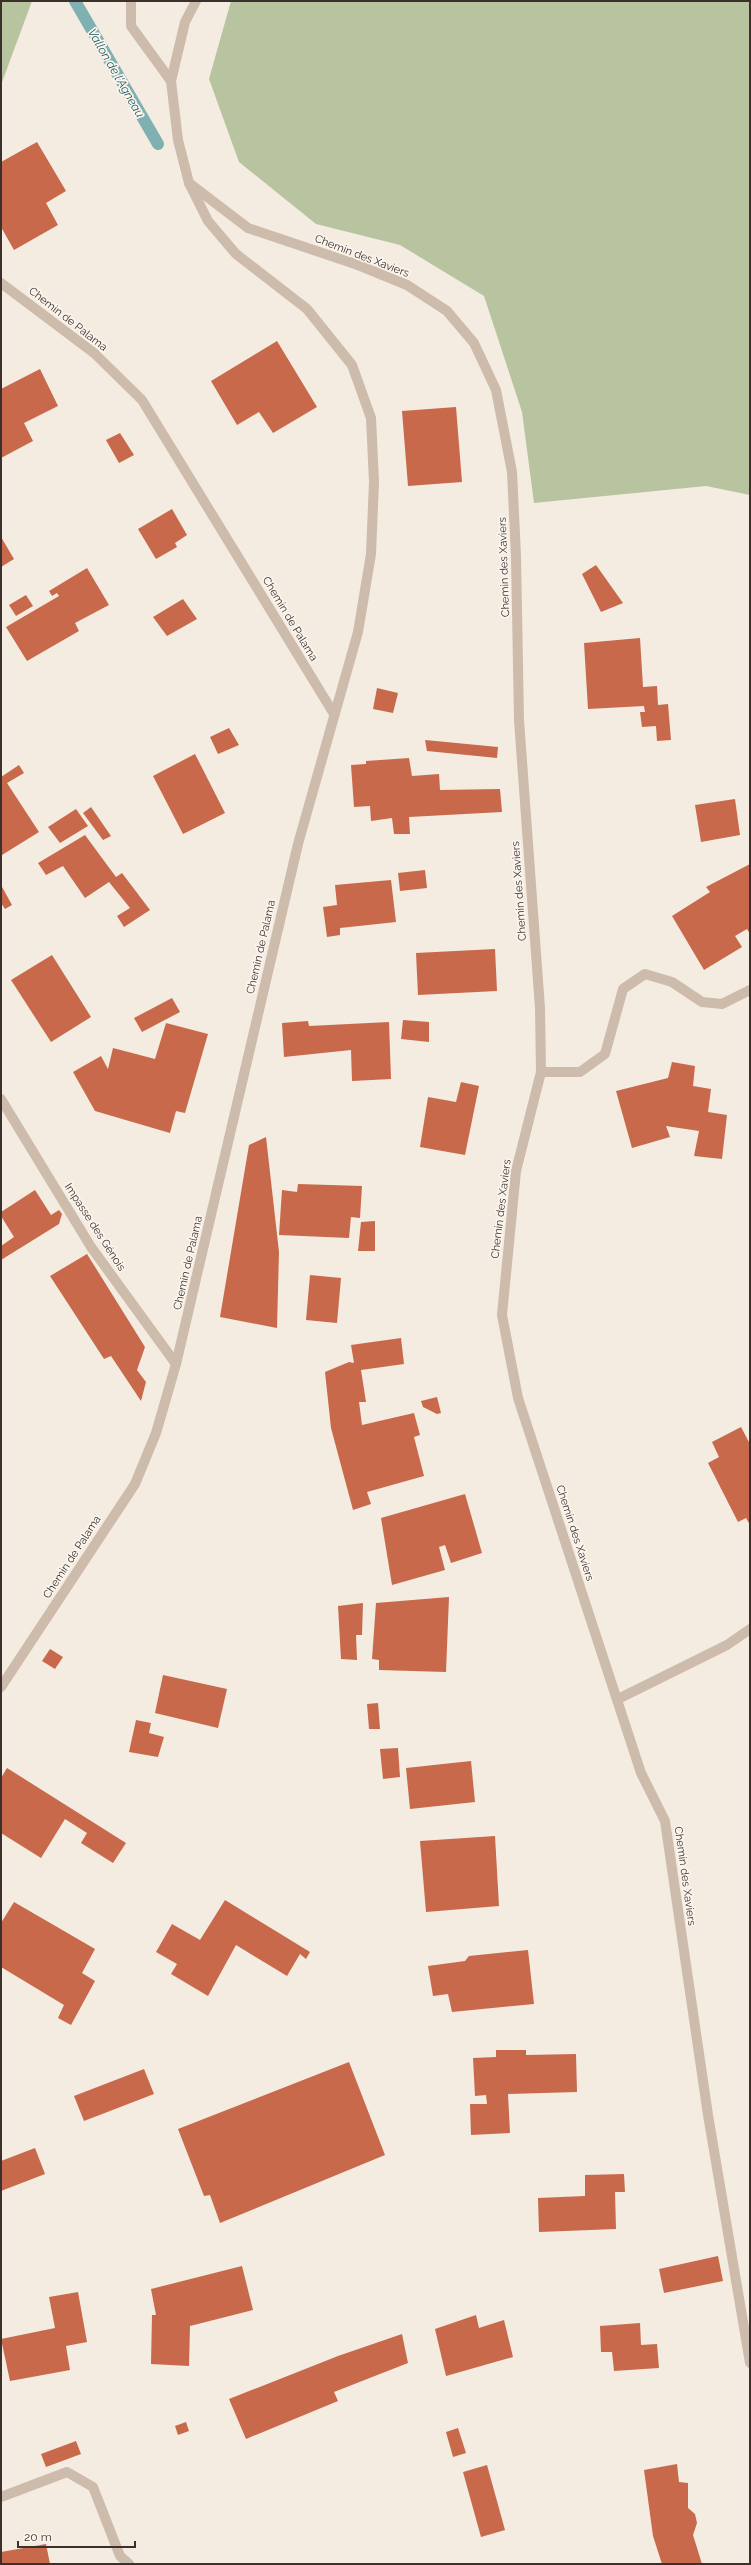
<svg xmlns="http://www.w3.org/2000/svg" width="751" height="2565" viewBox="0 0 751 2565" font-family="Raleway,sans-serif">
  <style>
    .green { fill: #b8c4a0 }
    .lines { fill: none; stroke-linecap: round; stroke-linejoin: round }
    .stream { stroke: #7fb0b2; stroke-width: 12 }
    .building { fill: #c8694b }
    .service { stroke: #cdbbac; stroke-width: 10 }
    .minor { stroke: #cdbbac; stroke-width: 10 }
    .labels { text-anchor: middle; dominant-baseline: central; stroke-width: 3.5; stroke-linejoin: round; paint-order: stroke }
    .street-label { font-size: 11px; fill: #3b302b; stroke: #fbf5ee }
    .water-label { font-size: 12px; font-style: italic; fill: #1f5a5e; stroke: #fbf5ee }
  </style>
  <rect width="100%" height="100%" fill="#f4ebe1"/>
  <g class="green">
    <polygon points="1,1 32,1 1,85"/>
    <polygon points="231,1 750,1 750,495 706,486 534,503 522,412 484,296 400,245 316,224 239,162 209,79"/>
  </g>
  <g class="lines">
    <polyline class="stream" points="75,1 158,144"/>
  </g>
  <g class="building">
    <polygon points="37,142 66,191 46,203 58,225 14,250 1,227 1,162"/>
    <polygon points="277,341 317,407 273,433 259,412 237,425 211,381"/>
    <polygon points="40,369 58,406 24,423 33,441 1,458 1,389"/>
    <polygon points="456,407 462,482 408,486 402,411"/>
    <polygon points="120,433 134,455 119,463 106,440"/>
    <polygon points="172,509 187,535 175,543 177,547 156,559 138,529"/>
    <polygon points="1,537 14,559 1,567"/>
    <polygon points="596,565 623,603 601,612 582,574"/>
    <polygon points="87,568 109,605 75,623 79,631 27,661 6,627 59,596 57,593 52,596 49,591"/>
    <polygon points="26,595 33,606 16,616 9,605"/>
    <polygon points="183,599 197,619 167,636 153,617"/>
    <polygon points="640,638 643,687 657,686 658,705 668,704 671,740 657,741 656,726 642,727 640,712 645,712 644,706 588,709 584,643"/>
    <polygon points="377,688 398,693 393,713 373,709"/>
    <polygon points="229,728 239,745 218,754 210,737"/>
    <polygon points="425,740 498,747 497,758 427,751"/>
    <polygon points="195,754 225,813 183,834 153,776"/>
    <polygon points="409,758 412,776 439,774 440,790 500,789 502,812 409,817 410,834 394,834 392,818 371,821 370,806 354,807 351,765 366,764 366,761"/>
    <polygon points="19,765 24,773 7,783 39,832 2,855 1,777"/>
    <polygon points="735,799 740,835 701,842 695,805"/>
    <polygon points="91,807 111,836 103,840 83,813"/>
    <polygon points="76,809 88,826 60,843 48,827"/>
    <polygon points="85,835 116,877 122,873 150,910 124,927 117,916 130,908 109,882 85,898 63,866 46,875 38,863"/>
    <polygon points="750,864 750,934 747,929 735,936 742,947 704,970 672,916 710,892 706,887"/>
    <polygon points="425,870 427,888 400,891 398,873"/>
    <polygon points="391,880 396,922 340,928 340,935 327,937 323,907 337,905 335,885"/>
    <polygon points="1,885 12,905 5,909 1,903"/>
    <polygon points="495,949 497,991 418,995 416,953"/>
    <polygon points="52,955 91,1017 51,1042 11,980"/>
    <polygon points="172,998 180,1012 142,1032 134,1018"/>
    <polygon points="403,1020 429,1022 429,1042 401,1039"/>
    <polygon points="308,1021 309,1026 389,1022 391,1079 352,1081 351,1050 284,1057 282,1023"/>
    <polygon points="166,1023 208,1034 185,1113 176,1111 170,1133 95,1111 73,1072 101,1056 108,1069 113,1048 155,1059"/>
    <polygon points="672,1062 695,1066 693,1086 711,1089 708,1112 727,1115 722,1159 694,1156 699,1131 666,1126 670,1137 632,1148 616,1091 668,1078"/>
    <polygon points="461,1082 479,1086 465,1155 420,1147 428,1097 456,1102"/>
    <polygon points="266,1137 279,1252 277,1328 220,1317 249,1145"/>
    <polygon points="298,1184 362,1186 360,1218 351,1217 349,1238 279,1235 282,1190 297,1192"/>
    <polygon points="35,1190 51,1215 59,1210 62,1214 59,1224 1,1260 1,1246 14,1237 1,1216 1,1212"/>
    <polygon points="375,1221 375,1251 358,1251 361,1222"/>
    <polygon points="87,1254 145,1347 137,1370 146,1382 141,1401 111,1356 104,1359 50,1276"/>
    <polygon points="310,1275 341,1278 337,1323 306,1320"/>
    <polygon points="401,1338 404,1364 361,1370 366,1402 359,1402 362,1425 414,1413 420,1435 414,1437 424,1476 367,1492 371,1504 353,1510 331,1428 325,1372 349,1362 354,1363 351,1345"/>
    <polygon points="437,1397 441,1413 437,1414 423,1407 421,1401"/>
    <polygon points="741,1427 750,1444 750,1525 746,1518 738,1522 708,1463 719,1457 712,1442"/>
    <polygon points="465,1494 482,1553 451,1563 445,1545 439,1547 445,1570 392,1585 381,1518"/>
    <polygon points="449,1597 446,1672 379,1670 379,1660 372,1659 376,1603"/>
    <polygon points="363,1603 362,1635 356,1635 357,1660 341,1659 338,1606"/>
    <polygon points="50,1649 63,1657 55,1669 42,1661"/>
    <polygon points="163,1675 227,1689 218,1728 155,1713"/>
    <polygon points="378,1703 380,1729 369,1729 367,1704"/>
    <polygon points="136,1720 151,1723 149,1733 164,1737 158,1757 129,1752"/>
    <polygon points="398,1748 400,1777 383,1779 380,1749"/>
    <polygon points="471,1761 475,1802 410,1809 406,1768"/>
    <polygon points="7,1768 126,1843 113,1863 81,1843 87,1833 65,1819 41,1858 1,1833 1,1778"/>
    <polygon points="495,1836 499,1906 426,1912 420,1841"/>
    <polygon points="225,1900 310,1952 306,1959 300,1954 287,1976 236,1945 208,1996 171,1974 177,1964 156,1952 172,1924 200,1940"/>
    <polygon points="14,1902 95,1949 82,1973 95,1981 71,2025 58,2018 64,2005 1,1967 1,1923"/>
    <polygon points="528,1950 534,2004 452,2012 448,1994 433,1996 428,1966 465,1961 469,1956"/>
    <polygon points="496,2050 526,2050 526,2055 576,2054 577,2092 508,2094 510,2133 471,2135 470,2104 487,2104 486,2095 475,2096 473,2058 496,2057"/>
    <polygon points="349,2062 385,2155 220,2223 210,2195 204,2196 178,2129"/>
    <polygon points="144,2069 154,2094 84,2121 74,2096"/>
    <polygon points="35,2148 45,2174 1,2191 1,2161"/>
    <polygon points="624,2174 625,2192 615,2192 616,2229 539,2232 538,2198 585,2196 585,2175"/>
    <polygon points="718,2256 723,2281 664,2293 659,2269"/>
    <polygon points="242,2266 253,2310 190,2326 189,2366 151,2364 152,2315 156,2315 151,2289"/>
    <polygon points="78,2292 87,2342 66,2346 70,2370 10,2381 1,2339 55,2328 49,2297"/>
    <polygon points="476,2315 479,2328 504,2320 513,2357 446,2376 435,2329"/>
    <polygon points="640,2323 641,2345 657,2344 659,2368 614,2371 612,2352 601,2352 600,2326"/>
    <polygon points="402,2334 408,2363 334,2392 338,2401 246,2439 229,2399 338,2356"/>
    <polygon points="186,2422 189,2431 178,2435 175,2426"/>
    <polygon points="458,2428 466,2453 453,2457 446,2432"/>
    <polygon points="76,2441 81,2454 46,2467 41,2454"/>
    <polygon points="677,2464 679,2482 688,2483 688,2508 695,2514 697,2523 693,2535 702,2564 662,2564 653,2536 644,2470"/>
    <polygon points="487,2465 505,2530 481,2537 463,2472"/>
    <polygon points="46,2544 50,2564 1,2564 1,2552"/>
  </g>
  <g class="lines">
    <g class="service">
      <polyline points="131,1 131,26 171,81"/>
      <polyline points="541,1072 580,1072 605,1054 623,989 645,974 672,982 702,1002 722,1004 750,990"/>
    </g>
    <g class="minor">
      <polyline points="189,183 248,228 358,265 407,285 447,311 474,343 496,390 512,472 516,556 519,720 540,1008 541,1072 516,1171 502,1315 518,1398 641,1773 665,1821 708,2115 750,2363"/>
      <polyline points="1,283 94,353 142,400 334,714"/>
      <polyline points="1,1099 91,1247 176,1364"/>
      <polyline points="1,1687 135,1484 156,1433 176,1364 298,844 358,632 371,554 374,482 371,418 352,365 307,309 236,254 208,221 189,183 178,140 171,81 185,22 196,1"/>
      <polyline points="618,1699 727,1645 750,1629"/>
      <polyline points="1,2497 67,2472 93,2487 120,2556 129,2564"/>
    </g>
  </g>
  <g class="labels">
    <g class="street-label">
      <text transform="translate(362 256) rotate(21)">Chemin des Xaviers</text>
      <text transform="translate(68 319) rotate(38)">Chemin de Palama</text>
      <text transform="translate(504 567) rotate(-92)">Chemin des Xaviers</text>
      <text transform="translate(290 619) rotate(59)">Chemin de Palama</text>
      <text transform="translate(519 891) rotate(-94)">Chemin des Xaviers</text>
      <text transform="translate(261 947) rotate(-77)">Chemin de Palama</text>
      <text transform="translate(501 1209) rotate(-83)">Chemin des Xaviers</text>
      <text transform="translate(95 1227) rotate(57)">Impasse des Génois</text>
      <text transform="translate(188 1263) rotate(-77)">Chemin de Palama</text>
      <text transform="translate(575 1533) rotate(72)">Chemin des Xaviers</text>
      <text transform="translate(72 1557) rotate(-57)">Chemin de Palama</text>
      <text transform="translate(685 1876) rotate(82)">Chemin des Xaviers</text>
    </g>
    <g class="water-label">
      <text transform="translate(116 73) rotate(60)">Vallon de l'Agneau</text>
    </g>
  </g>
  <rect width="751" height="2565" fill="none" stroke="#3b302b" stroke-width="4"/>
  <path d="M18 2541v6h117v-6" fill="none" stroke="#3b302b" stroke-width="2"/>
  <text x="24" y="2541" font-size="12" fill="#3b302b" stroke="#fbf5ee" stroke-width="3" paint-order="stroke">20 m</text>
</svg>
